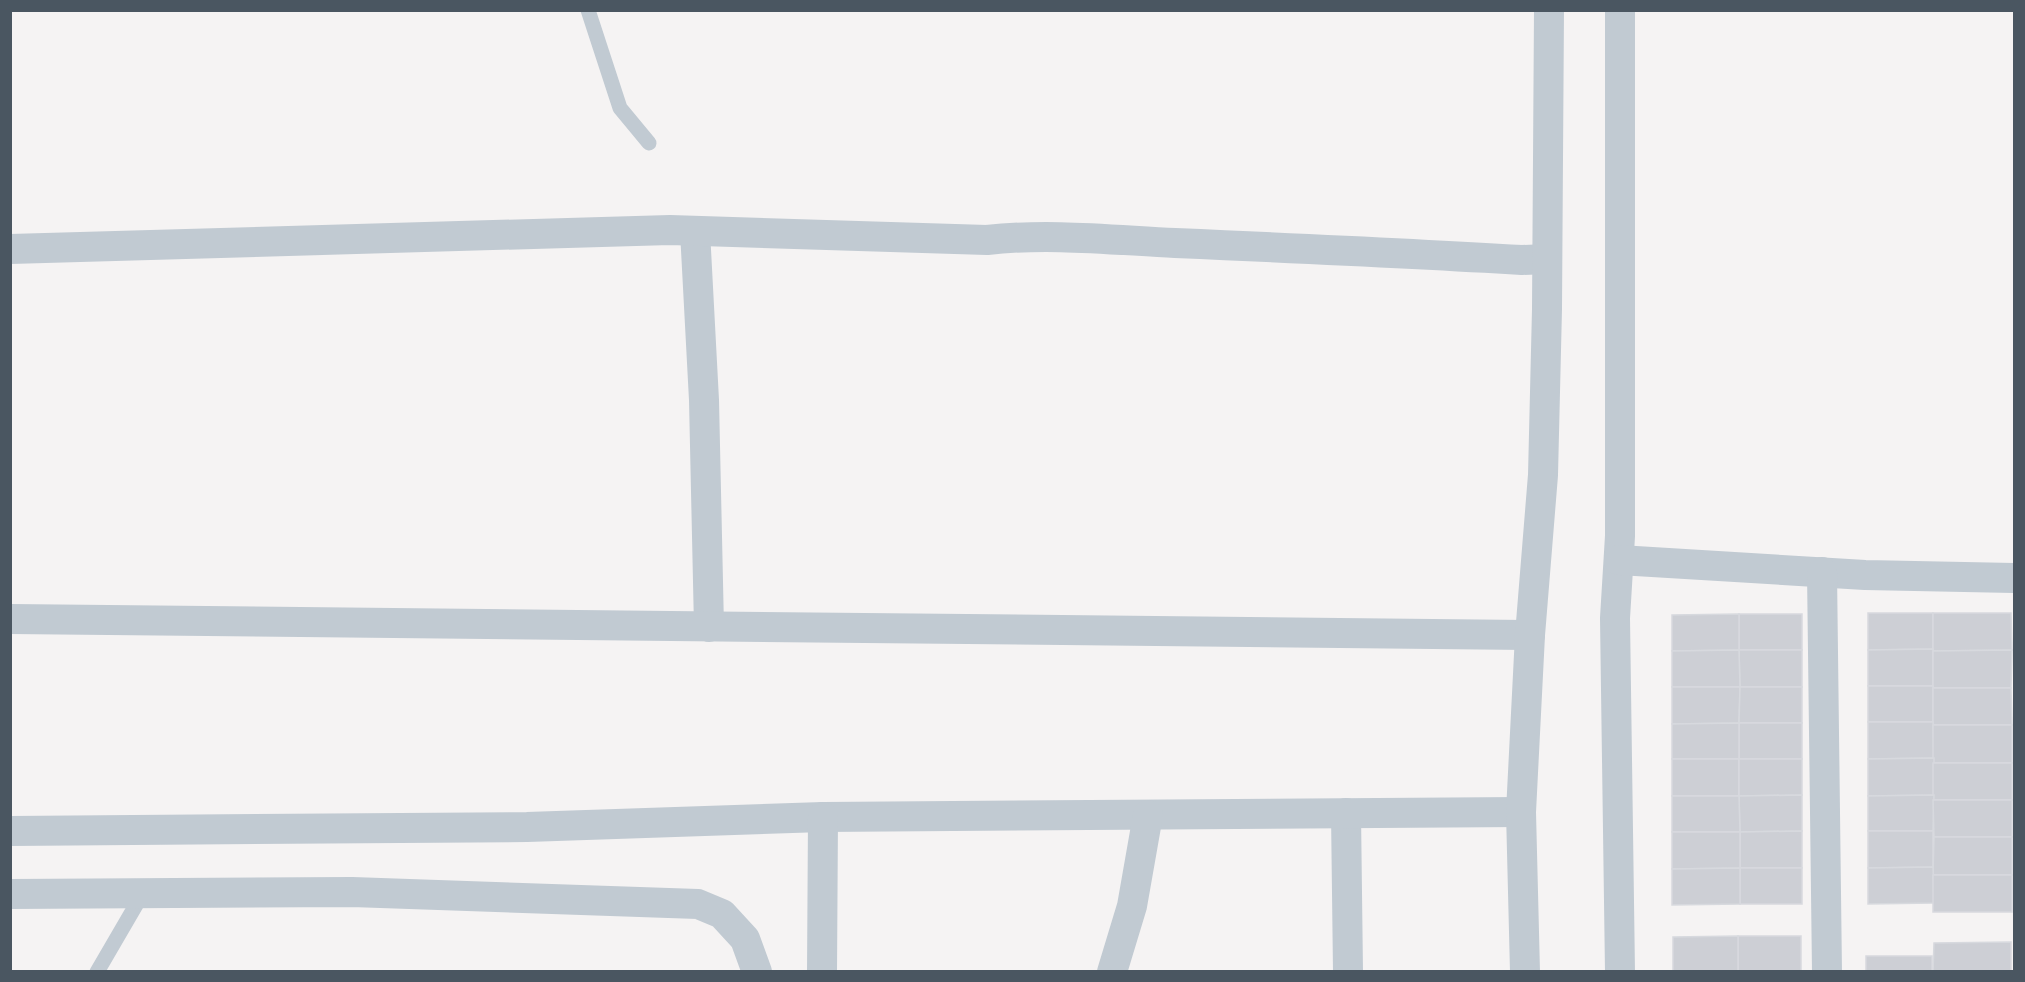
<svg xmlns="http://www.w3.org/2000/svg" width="2025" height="982" viewBox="0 0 2025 982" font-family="Lato,sans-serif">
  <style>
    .building { fill: #cdcfd5; stroke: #d7d9de; stroke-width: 1.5 }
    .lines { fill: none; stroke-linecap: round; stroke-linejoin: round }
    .service { stroke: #c1cad2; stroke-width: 15 }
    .minor { stroke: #c1cad2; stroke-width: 30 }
  </style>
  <rect width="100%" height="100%" fill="#f5f3f3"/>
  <g class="building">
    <polygon points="1868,613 1933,613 1933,649 1868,650"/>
    <polygon points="1933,613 2011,613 2012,650 1933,651"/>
    <rect x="1739" y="614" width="63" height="36"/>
    <polygon points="1739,614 1739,650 1672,651 1672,615"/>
    <polygon points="1933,649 1933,686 1868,686 1868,650"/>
    <polygon points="1739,650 1802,650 1802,687 1740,687"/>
    <polygon points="1739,650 1740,687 1672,687 1672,651"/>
    <polygon points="2012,650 2011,688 1933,688 1933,651"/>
    <rect x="1868" y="686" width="65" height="36"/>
    <polygon points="1672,687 1740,687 1739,723 1672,724"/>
    <polygon points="1740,687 1802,687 1802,723 1739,723"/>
    <polygon points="1933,688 2011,688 2012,725 1933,725"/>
    <polygon points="1868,722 1933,722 1934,758 1868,759"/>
    <rect x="1739" y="723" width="63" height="36"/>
    <polygon points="1739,723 1739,759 1672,759 1672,724"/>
    <rect x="1933" y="725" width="79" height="38"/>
    <polygon points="1934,758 1934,795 1868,796 1868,759"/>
    <rect x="1672" y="759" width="67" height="37"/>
    <polygon points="1739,759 1802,759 1802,795 1739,796"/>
    <rect x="1933" y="763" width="79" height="37"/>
    <polygon points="1802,795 1802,831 1740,832 1739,796"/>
    <polygon points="1934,795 1933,831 1868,831 1868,796"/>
    <polygon points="1672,796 1739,796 1740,832 1672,832"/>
    <polygon points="1933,800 2012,800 2012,837 1934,837"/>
    <polygon points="1802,831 1802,868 1740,868 1740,832"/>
    <polygon points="1868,831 1933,831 1933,867 1868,868"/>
    <polygon points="1672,832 1740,832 1740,868 1672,869"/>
    <polygon points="1934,837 2012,837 2012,875 1933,875"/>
    <polygon points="1933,867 1934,903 1868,904 1868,868"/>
    <rect x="1740" y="868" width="62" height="36"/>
    <polygon points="1740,868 1740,904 1672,905 1672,869"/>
    <rect x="1933" y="875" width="79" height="37"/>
    <rect x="1738" y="936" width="63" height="36"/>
    <polygon points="1738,936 1738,972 1673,972 1673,937"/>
    <polygon points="2011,942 2011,972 1933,972 1934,943"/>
    <rect x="1866" y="956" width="66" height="16"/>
  </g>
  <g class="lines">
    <g class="service">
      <polyline points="588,10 620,108 649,143"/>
      <polyline points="97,972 143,893"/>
    </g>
    <g class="minor">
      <polyline points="1620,10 1620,536 1615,618 1620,972"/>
      <polyline points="695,231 704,400 709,627"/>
      <path d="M10,249L670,230L987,240C1049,233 1113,240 1175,243C1291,248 1406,253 1522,260L1547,259"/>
      <polyline points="1619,560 1865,575 2014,578"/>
      <polyline points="1822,572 1827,972"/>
      <polyline points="10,619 1530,635"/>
      <polyline points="1346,813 1348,972"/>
      <polyline points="10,831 527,827 823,817 1521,812"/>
      <polyline points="10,894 352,892 698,904 722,914 745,939 757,972"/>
      <polyline points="822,972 823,817"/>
      <polyline points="1112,972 1132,906 1148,815"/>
      <polyline points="1525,972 1521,812 1530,635 1543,475 1547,309 1549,10"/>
    </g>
  </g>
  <rect width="2025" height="982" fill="none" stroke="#4a5661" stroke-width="24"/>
</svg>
